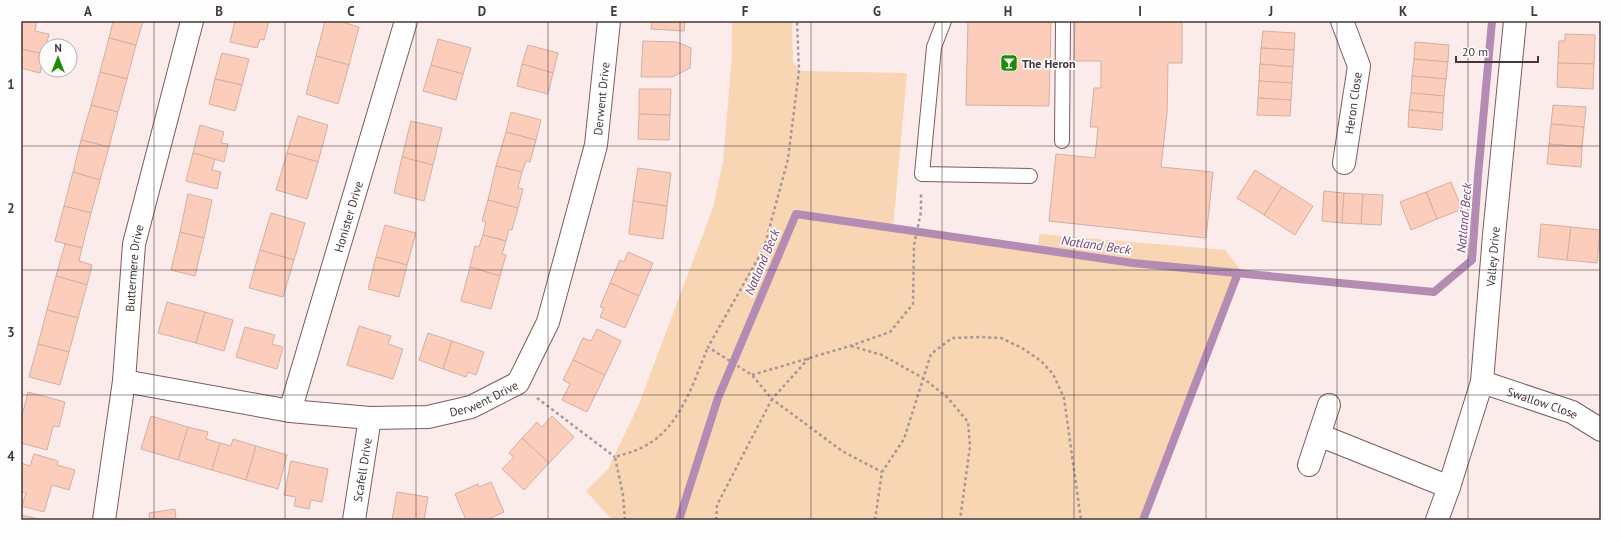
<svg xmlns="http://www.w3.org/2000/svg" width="1622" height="541" viewBox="0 0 1622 541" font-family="'PT Sans',sans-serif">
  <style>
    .green { fill: #f8d5b3 }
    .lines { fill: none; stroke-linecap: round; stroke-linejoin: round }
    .stream { stroke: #b48bb2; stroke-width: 8 }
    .building { fill: #fccdbb; stroke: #d2b0a3 }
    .service-casing { stroke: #7d5c5d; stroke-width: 16 }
    .minor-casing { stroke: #7d5c5d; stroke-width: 24 }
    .path { stroke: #a79797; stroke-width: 2.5; stroke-dasharray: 3 3; stroke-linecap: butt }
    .service { stroke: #fff; stroke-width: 14 }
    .minor { stroke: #fff; stroke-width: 22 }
    .grid { fill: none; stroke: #463737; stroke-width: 1; stroke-opacity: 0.55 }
    .labels { text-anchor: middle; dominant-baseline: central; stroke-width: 3.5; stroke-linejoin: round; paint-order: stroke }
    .poi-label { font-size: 12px; font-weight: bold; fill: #463737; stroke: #fdfdfd; text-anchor: start }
    .street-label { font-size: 12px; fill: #463737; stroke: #fdfdfd }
    .water-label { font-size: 13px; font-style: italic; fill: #723e71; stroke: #fdfdfd }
    .neatline { fill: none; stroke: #463737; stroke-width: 1.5 }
    .grid-label { font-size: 13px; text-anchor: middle; font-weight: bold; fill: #463737 }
  </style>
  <rect width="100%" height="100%" fill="#fbebeb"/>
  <polygon class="green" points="732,21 792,21 793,62 800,71 907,73 893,228 1038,249 1039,234 1225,250 1239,268 1238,273 1143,520 612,520 586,491 608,469 639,404 713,208 723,162 732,55"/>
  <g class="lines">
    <g class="stream">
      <polyline points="679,520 718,398 796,214 1133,263 1434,292 1472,260 1478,176 1492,21"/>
      <polyline points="1143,520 1238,273"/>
    </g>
  </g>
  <g class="building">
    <polygon points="21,21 37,21 35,31 49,34 44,54 21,49"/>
    <polygon points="113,21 143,21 136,45 109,38"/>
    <polygon points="235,21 269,21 264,40 260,39 257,48 230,42"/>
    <polygon points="325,21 339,21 359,27 349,65 316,56"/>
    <polygon points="652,21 685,21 684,31 651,29"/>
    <polygon points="968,21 1051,21 1049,106 966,105"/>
    <polygon points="1075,21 1182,21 1182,63 1168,63 1167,113 1161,167 1213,172 1206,238 1049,221 1056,154 1095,158 1098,127 1090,127 1094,88 1101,88 1101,61 1074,61"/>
    <polygon points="1263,31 1295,33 1294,50 1261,48"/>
    <polygon points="1565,34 1595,35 1594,64 1558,63 1559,41 1565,41"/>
    <polygon points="109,38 136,45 127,79 100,72"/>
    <polygon points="438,39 471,48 463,74 431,65"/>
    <polygon points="643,41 677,42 691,48 690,68 672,77 641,77"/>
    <polygon points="1415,42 1449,45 1448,62 1414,59"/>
    <polygon points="528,45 558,53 553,73 522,64"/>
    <polygon points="1261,48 1294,50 1293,67 1260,64"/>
    <polygon points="21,49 44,54 40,73 21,68"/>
    <polygon points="222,53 249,59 242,85 215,79"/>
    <polygon points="316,56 349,65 338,104 306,94"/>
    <polygon points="1414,59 1448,62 1446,79 1412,76"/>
    <polygon points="1558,63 1594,64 1593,89 1557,87"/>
    <polygon points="522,64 553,73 548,94 517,86"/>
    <polygon points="1260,64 1293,67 1292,83 1259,81"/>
    <polygon points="431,65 463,74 456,100 423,91"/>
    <polygon points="100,72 127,79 118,112 91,105"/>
    <polygon points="1412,76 1446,79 1444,96 1411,93"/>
    <polygon points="215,79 242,85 235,111 209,104"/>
    <polygon points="1259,81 1292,83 1291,100 1258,98"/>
    <polygon points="639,89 671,89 670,115 639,114"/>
    <polygon points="1411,93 1444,96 1443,113 1409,110"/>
    <polygon points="1258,98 1291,100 1290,116 1257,115"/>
    <polygon points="91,105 118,112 109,147 81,140"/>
    <polygon points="1553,105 1586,107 1584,127 1551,124"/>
    <polygon points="1409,110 1443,113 1442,130 1408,127"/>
    <polygon points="511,112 541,120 536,140 506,132"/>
    <polygon points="639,114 670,115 669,140 638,139"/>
    <polygon points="298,116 328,125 318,162 287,153"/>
    <polygon points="411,121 442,128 433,165 402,157"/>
    <polygon points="1551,124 1584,127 1582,147 1549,144"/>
    <polygon points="200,125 224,132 221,143 228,144 224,162 193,153"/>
    <polygon points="506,132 536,140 530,162 526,161 522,172 496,166"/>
    <polygon points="81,140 109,147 100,180 73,172"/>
    <polygon points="1549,144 1582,147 1581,167 1547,164"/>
    <polygon points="193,153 215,159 212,170 221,172 217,189 186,181"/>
    <polygon points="287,153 318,162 307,199 276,190"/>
    <polygon points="402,157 433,165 424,201 394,193"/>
    <polygon points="496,166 522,172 518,188 523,189 518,208 488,200"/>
    <polygon points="638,168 671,173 667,206 633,201"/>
    <polygon points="1255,170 1282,187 1264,215 1237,198"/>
    <polygon points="73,172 100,180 91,213 64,206"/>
    <polygon points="1451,182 1462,209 1437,219 1426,192"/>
    <polygon points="1282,187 1313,206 1295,235 1264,215"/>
    <polygon points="1324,191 1344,193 1342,223 1322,221"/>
    <polygon points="1426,192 1437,219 1411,230 1400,202"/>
    <polygon points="1344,193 1363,194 1361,224 1342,223"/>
    <polygon points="188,194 212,200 204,238 180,232"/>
    <polygon points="1363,194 1383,195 1381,225 1361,224"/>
    <polygon points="488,200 518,208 512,230 509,229 506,241 483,235 486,222 482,221"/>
    <polygon points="633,201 667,206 663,239 629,234"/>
    <polygon points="64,206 91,213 82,248 55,241"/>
    <polygon points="271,213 305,223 294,260 260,250"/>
    <polygon points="1541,224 1571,227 1567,260 1538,257"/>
    <polygon points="385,225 416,233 407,265 376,257"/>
    <polygon points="1571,227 1600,230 1597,263 1567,260"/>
    <polygon points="180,232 204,238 195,276 171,270"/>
    <polygon points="483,235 506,241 502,254 506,255 500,276 470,267 475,246 479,247"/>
    <polygon points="65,244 82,248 79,261 92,265 87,285 56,276"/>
    <polygon points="260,250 294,260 283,297 249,288"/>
    <polygon points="628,252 653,263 639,296 610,283 620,260 624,262"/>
    <polygon points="376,257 407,265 399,297 368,289"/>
    <polygon points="470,267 500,276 491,309 461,301"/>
    <polygon points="56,276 87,285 78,318 47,310"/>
    <polygon points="610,283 639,296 625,328 600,317 604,308 600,307"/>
    <polygon points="167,302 205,312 196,343 158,333"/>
    <polygon points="47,310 78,318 69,352 38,344"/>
    <polygon points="205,312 233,320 224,351 196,343"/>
    <polygon points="359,326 391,336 388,344 403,349 393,379 347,365"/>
    <polygon points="245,327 275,335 272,344 283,347 277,369 236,357"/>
    <polygon points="597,329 621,341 605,375 573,360 583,338 591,341"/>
    <polygon points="428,333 452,341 443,369 419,360"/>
    <polygon points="452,341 484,352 476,375 468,372 466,377 443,369"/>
    <polygon points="38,344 69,352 60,385 29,377"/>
    <polygon points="573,360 605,375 587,412 562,400 570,384 563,380"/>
    <polygon points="28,392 65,402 59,427 53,426 47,450 21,443 21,420"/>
    <polygon points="151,416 188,427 178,460 141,449"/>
    <polygon points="552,416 574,437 549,463 522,438 537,422 542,427"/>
    <polygon points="188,427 208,432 206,439 220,443 212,470 178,460"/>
    <polygon points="522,438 549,463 524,490 502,469 514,457 509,453"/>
    <polygon points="233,439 256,446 246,480 212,470 220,443 231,446"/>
    <polygon points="256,446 287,455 278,489 246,480"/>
    <polygon points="34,454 58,461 57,465 75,470 69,490 52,485 44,512 22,506 26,493 21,492 21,463 30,466"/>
    <polygon points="291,461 328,469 322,502 311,500 309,509 294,506 296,497 284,495"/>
    <polygon points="491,482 504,512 486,520 466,520 455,494 478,484 479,487"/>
    <polygon points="397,492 428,497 424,520 392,520"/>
    <polygon points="175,509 176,520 150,520 149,513"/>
    <polygon points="21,515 43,520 21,520"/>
  </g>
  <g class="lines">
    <defs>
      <g id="service">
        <polyline points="944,21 934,47 922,174 1030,176"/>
        <polyline points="1062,141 1063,21"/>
      </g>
      <g id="minor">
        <polyline points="1342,21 1359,66 1344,163"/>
        <path id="s1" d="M124,381L290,411L370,418L428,417L471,407L518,383L548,322L596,145L609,21"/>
        <path id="s2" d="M1482,382L1572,412L1601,430"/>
        <path id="s3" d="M290,411L406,21"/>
        <polyline points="1319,435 1449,487"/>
        <polyline points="1309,465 1329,405"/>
        <path id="s4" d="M104,520L124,381L134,244L192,21"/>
        <path id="s5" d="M354,520L370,418"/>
        <path id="s6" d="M1437,520L1449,487L1482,382L1494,235L1515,21"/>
      </g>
    </defs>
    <use href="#service" class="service-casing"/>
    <use href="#minor" class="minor-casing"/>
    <g class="path">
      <polyline points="851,346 882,355 923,378 948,398 968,422 970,446 960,520"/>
      <polyline points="809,358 772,399 842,451 882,472"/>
      <polyline points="752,375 850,346 890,332 913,304 914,245 921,212 921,194"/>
      <polyline points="537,398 615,457"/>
      <path d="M625,520L623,495L615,457C624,454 633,452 641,448C680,430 693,383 708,347"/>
      <polyline points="716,520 717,505 772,399 752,375 708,347 764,248 788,159 799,71 797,21"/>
      <polyline points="875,520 882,472 904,439 931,354 952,338 980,337 1001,338 1022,348 1041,361 1053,374 1064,398 1081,520"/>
    </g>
    <use href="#service" class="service"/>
    <use href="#minor" class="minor"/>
  </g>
  <path class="grid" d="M154,21V520M285,21V520M416,21V520M548,21V520M680,21V520M811,21V520M942,21V520M1074,21V520M1206,21V520M1337,21V520M1468,21V520M21,146H1601M21,270H1601M21,395H1601"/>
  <defs>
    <symbol id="bar-square" viewBox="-11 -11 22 22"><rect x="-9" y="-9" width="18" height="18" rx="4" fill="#208b08" stroke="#fdfdfd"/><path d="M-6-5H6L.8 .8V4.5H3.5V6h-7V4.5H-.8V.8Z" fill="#fff"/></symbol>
  </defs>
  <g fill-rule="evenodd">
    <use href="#bar-square" x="999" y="53" width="20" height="20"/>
  </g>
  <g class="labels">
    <g class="poi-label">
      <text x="1022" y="63">The Heron</text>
    </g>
    <g class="street-label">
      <text stroke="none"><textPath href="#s1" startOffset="702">Derwent Drive</textPath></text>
      <text transform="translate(1353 103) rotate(-82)">Heron Close</text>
      <text stroke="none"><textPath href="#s3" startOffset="203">Honister Drive</textPath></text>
      <text stroke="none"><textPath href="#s6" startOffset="271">Valley Drive</textPath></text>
      <text stroke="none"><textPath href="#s4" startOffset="254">Buttermere Drive</textPath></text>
      <text stroke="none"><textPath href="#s1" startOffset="366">Derwent Drive</textPath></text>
      <text stroke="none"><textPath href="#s2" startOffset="64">Swallow Close</textPath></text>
      <text stroke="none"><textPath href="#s5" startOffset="51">Scafell Drive</textPath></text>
    </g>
    <g class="water-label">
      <text transform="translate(1464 218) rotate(-85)">Natland Beck</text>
      <text transform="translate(1096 245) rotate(8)">Natland Beck</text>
      <text transform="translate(762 262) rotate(-67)">Natland Beck</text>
    </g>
  </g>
  <rect width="1622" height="541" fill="none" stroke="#fdfdfd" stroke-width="44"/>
  <g transform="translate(58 58)"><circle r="19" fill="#fdfdfd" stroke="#b4aeae"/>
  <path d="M0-3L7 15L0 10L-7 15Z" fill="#208b08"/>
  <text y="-6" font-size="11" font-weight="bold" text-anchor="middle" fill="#463737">N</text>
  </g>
  <path d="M1456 56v6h82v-6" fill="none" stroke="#463737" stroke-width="2"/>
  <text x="1462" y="56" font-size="12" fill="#463737" stroke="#fdfdfd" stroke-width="3" paint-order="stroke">20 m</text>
  <rect x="22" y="22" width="1578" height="497" class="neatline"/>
  <g class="grid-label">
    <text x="88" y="16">A</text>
    <text x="219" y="16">B</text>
    <text x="351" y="16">C</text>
    <text x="482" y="16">D</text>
    <text x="614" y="16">E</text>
    <text x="745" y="16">F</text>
    <text x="877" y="16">G</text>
    <text x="1008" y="16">H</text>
    <text x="1140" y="16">I</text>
    <text x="1271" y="16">J</text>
    <text x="1403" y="16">K</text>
    <text x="1534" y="16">L</text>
    <text x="11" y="89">1</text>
    <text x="11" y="213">2</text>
    <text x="11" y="337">3</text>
    <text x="11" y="461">4</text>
  </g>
</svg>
